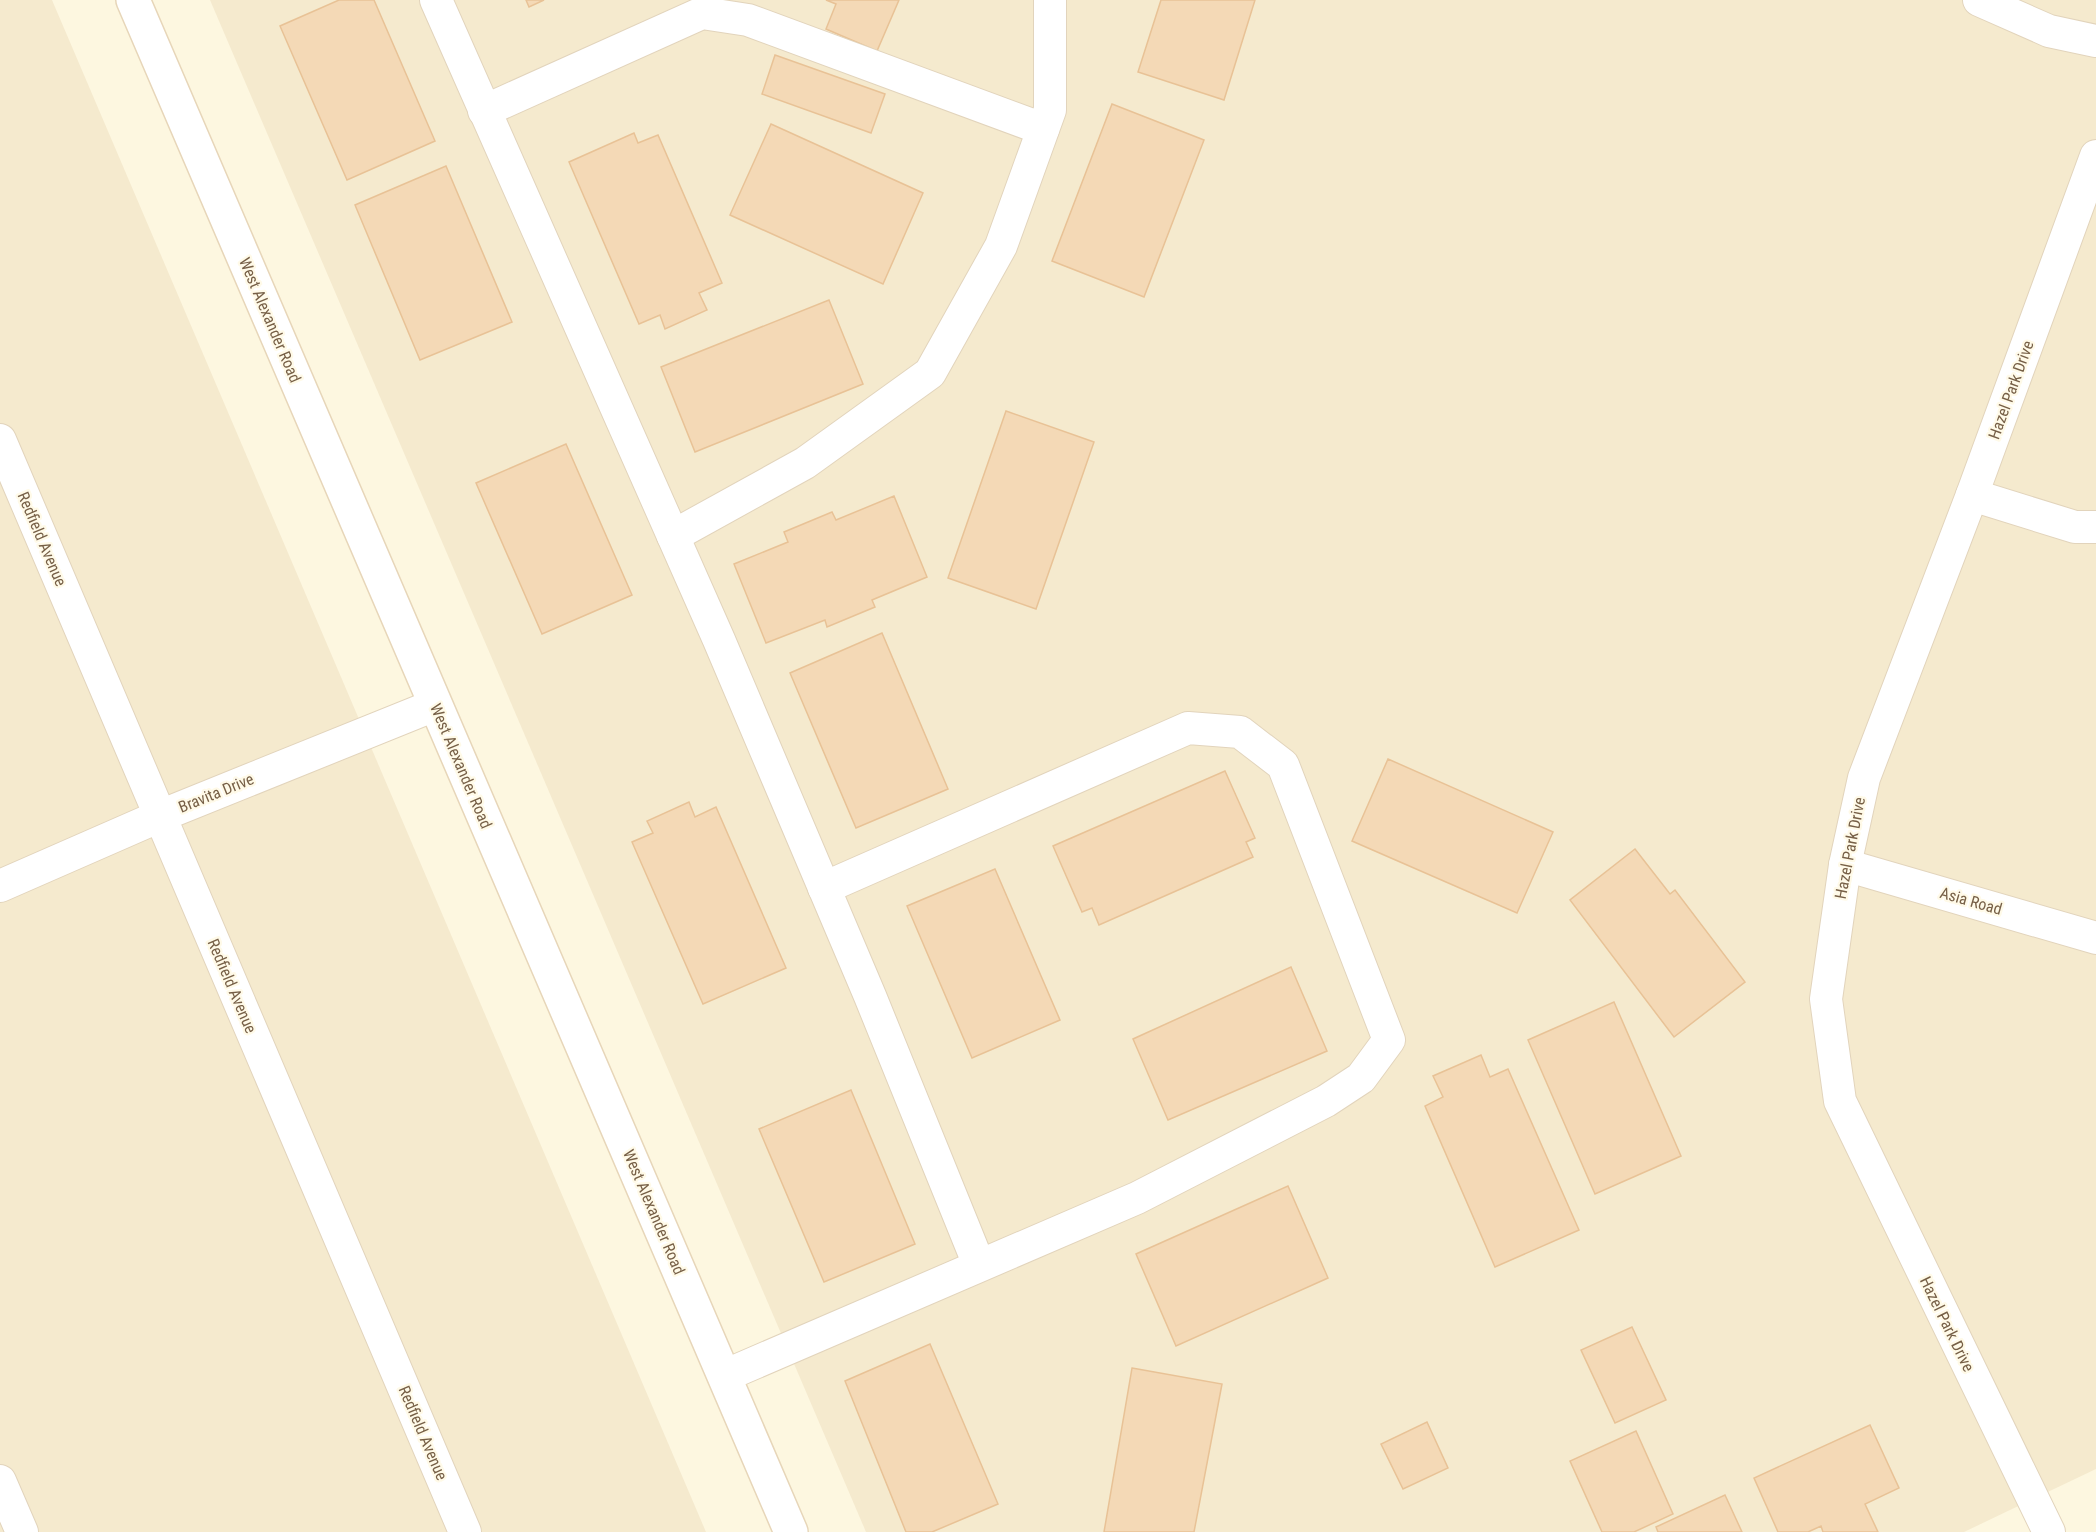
<svg xmlns="http://www.w3.org/2000/svg" width="2096" height="1532" viewBox="0 0 2096 1532" font-family="'Roboto Condensed',sans-serif">
  <style>
    .residential { fill: #f5eace }
    .building { fill: #f4d9b6; stroke: #e8c296; stroke-width: 1.5 }
    .lines { fill: none; stroke-linecap: round; stroke-linejoin: round }
    .minor-casing { stroke: #e2d4bc; stroke-width: 34 }
    .secondary-casing { stroke: #e7d6b9; stroke-width: 36 }
    .minor { stroke: #fff; stroke-width: 32 }
    .secondary { stroke: #fff; stroke-width: 33 }
    .labels { text-anchor: middle; dominant-baseline: central; stroke-width: 4.5; stroke-linejoin: round; paint-order: stroke }
    .street-label { font-size: 16px; fill: #765f46; stroke: #fffae8 }
  </style>
  <rect width="100%" height="100%" fill="#fdf7e0"/>
  <g class="residential">
    <polygon points="0,0 52,0 706,1532 0,1532"/>
    <polygon points="210,0 2096,0 2096,1469 1964,1532 866,1532"/>
  </g>
  <g class="building">
    <polygon points="339,0 374,0 435,141 347,180 280,26"/>
    <polygon points="526,0 544,0 529,7"/>
    <polygon points="826,0 899,0 877,51 826,29 836,4"/>
    <polygon points="1161,0 1255,0 1224,100 1138,72"/>
    <polygon points="775,55 885,94 871,133 762,94"/>
    <polygon points="1112,104 1204,140 1144,297 1052,261"/>
    <polygon points="771,124 923,193 883,284 730,215"/>
    <polygon points="634,133 638,143 658,135 722,283 699,293 707,310 665,329 660,315 639,324 569,162"/>
    <polygon points="446,166 512,322 420,360 355,205"/>
    <polygon points="829,300 863,384 695,452 661,367"/>
    <polygon points="1006,411 1094,442 1036,609 948,578"/>
    <polygon points="566,444 632,595 542,634 476,483"/>
    <polygon points="894,496 927,577 872,600 875,607 827,627 825,620 766,643 734,564 788,542 784,532 832,512 836,520"/>
    <polygon points="882,633 948,789 856,828 790,673"/>
    <polygon points="1388,759 1553,832 1517,913 1352,841"/>
    <polygon points="1225,771 1255,838 1246,842 1253,857 1099,925 1092,908 1082,912 1053,846"/>
    <polygon points="689,802 695,817 716,807 786,968 703,1004 632,842 653,833 647,821"/>
    <polygon points="1635,849 1670,894 1675,890 1745,982 1674,1037 1570,900"/>
    <polygon points="995,869 1060,1020 972,1058 907,906"/>
    <polygon points="1291,967 1327,1051 1168,1120 1133,1039"/>
    <polygon points="1614,1002 1681,1156 1595,1194 1528,1040"/>
    <polygon points="1481,1055 1490,1077 1508,1069 1579,1230 1495,1267 1425,1106 1443,1097 1433,1076"/>
    <polygon points="851,1090 915,1244 824,1282 759,1129"/>
    <polygon points="1288,1186 1328,1278 1176,1346 1136,1254"/>
    <polygon points="1632,1327 1666,1400 1615,1423 1581,1350"/>
    <polygon points="930,1344 998,1504 932,1532 906,1532 845,1381"/>
    <polygon points="1132,1368 1222,1384 1194,1532 1104,1532"/>
    <polygon points="1427,1422 1448,1468 1403,1489 1381,1444"/>
    <polygon points="1870,1425 1899,1488 1865,1504 1878,1532 1823,1532 1821,1526 1808,1532 1778,1532 1754,1478"/>
    <polygon points="1636,1431 1673,1514 1634,1532 1602,1532 1570,1461"/>
    <polygon points="1725,1495 1742,1532 1658,1532 1656,1527"/>
  </g>
  <g class="lines">
    <defs>
      <g id="minor">
        <polyline points="436,0 719,640 870,996 979,1265"/>
        <polyline points="1979,0 2049,31 2096,41"/>
        <polyline points="484,111 702,13 748,20 1043,129"/>
        <polyline points="0,440 465,1532"/>
        <polyline points="1972,495 2075,527 2096,527"/>
        <polyline points="673,536 805,463 930,373 1001,246 1050,110 1050,0"/>
        <polyline points="1845,865 2096,938"/>
        <polyline points="0,886 160,816 435,705"/>
        <polyline points="724,1376 1137,1198 1326,1101 1361,1078 1389,1040 1283,765 1240,732 1188,728 824,888"/>
        <polyline points="0,1481 22,1532"/>
        <polyline points="2049,1532 1840,1101 1826,999 1845,865 1864,778 1972,495 2096,156"/>
      </g>
      <polyline id="secondary" points="133,0 791,1532"/>
    </defs>
    <use href="#minor" class="minor-casing"/>
    <use href="#secondary" class="secondary-casing"/>
    <use href="#minor" class="minor"/>
    <use href="#secondary" class="secondary"/>
  </g>
  <g class="labels">
    <g class="street-label">
      <text transform="translate(270 320) rotate(67)">West Alexander Road</text>
      <text transform="translate(2011 390) rotate(-70)">Hazel Park Drive</text>
      <text transform="translate(42 539) rotate(67)">Redfield Avenue</text>
      <text transform="translate(461 766) rotate(67)">West Alexander Road</text>
      <text transform="translate(216 793) rotate(-22)">Bravita Drive</text>
      <text transform="translate(1850 848) rotate(-79)">Hazel Park Drive</text>
      <text transform="translate(1971 901) rotate(16)">Asia Road</text>
      <text transform="translate(232 986) rotate(67)">Redfield Avenue</text>
      <text transform="translate(654 1212) rotate(67)">West Alexander Road</text>
      <text transform="translate(1947 1324) rotate(64)">Hazel Park Drive</text>
      <text transform="translate(423 1433) rotate(67)">Redfield Avenue</text>
    </g>
  </g>
</svg>
